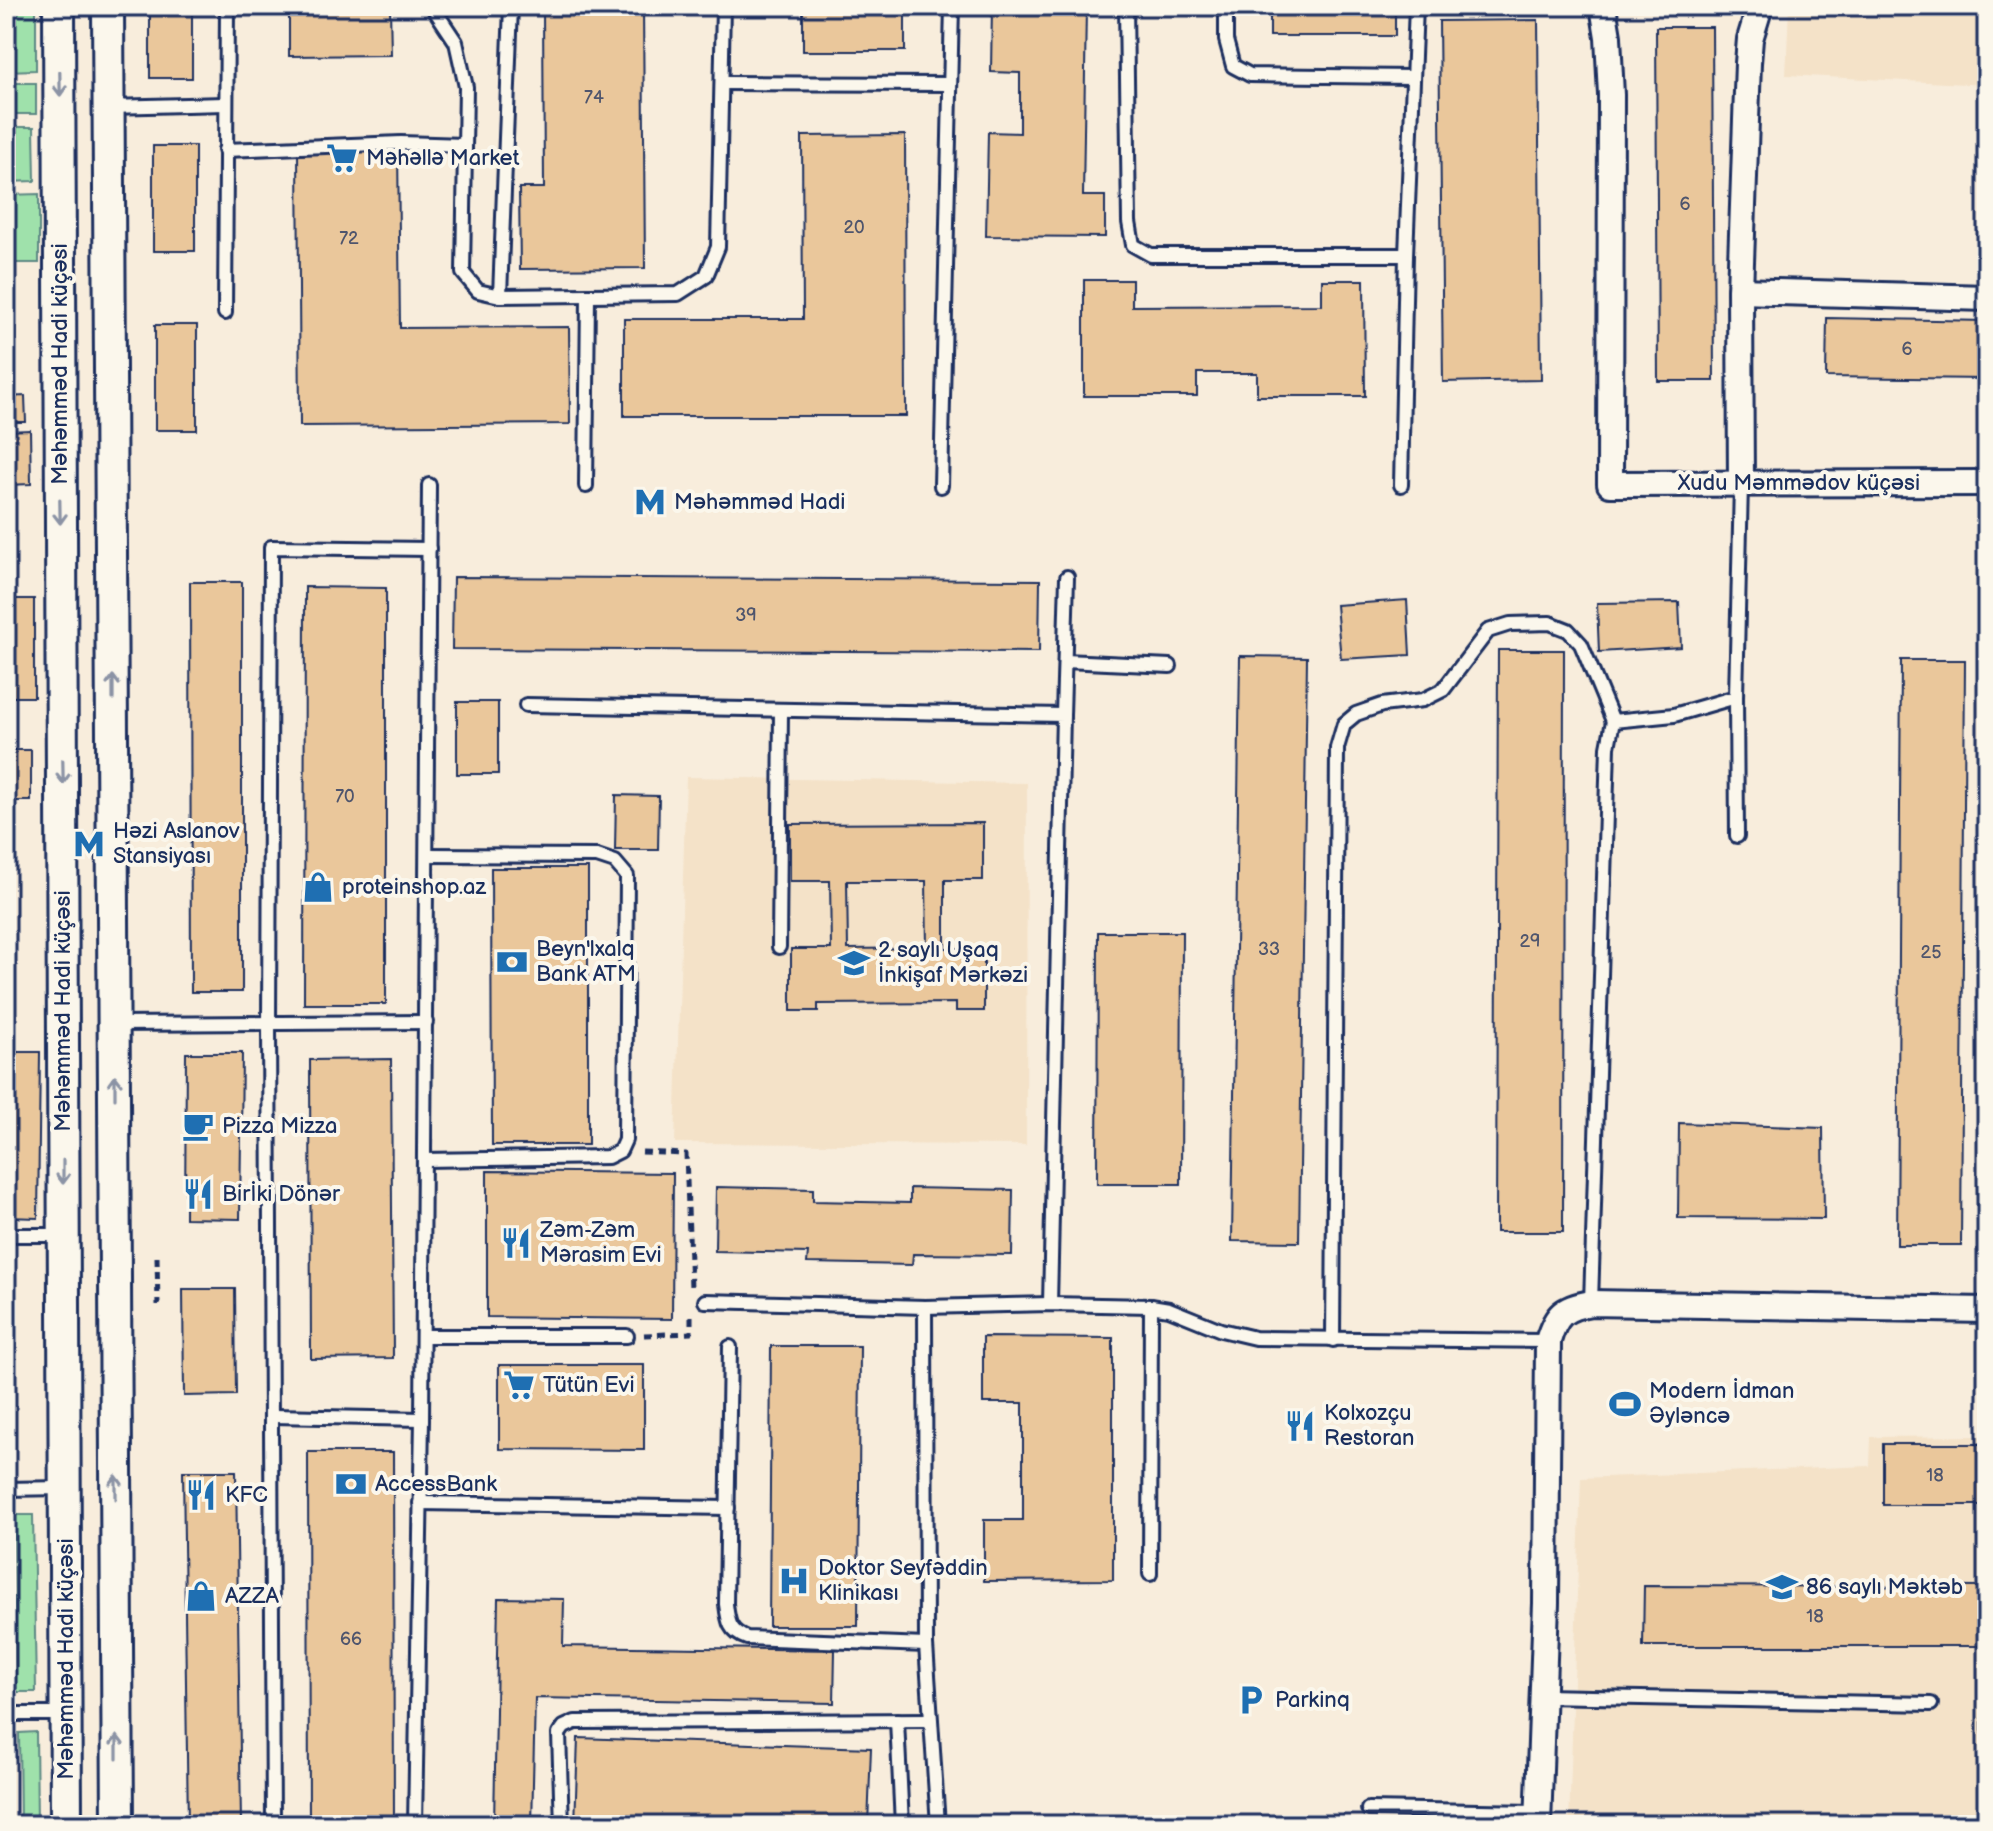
<svg xmlns="http://www.w3.org/2000/svg" width="1993" height="1831" viewBox="0 0 1993 1831" font-family="'Balsamiq Sans',sans-serif">
  <style>
    .built { fill: #f4e2c8 }
    .green { fill: #9fe1ab; stroke: #5d8884; stroke-width: 2 }
    .building { fill: #eac79b; stroke: #1b2f5e; stroke-width: 2; fill-rule: evenodd }
    .lines { fill: none; stroke-linecap: round; stroke-linejoin: round }
    .service-casing { stroke: #1b2f5e; stroke-width: 18 }
    .minor-casing { stroke: #1b2f5e; stroke-width: 30 }
    .tertiary-casing { stroke: #1b2f5e; stroke-width: 36 }
    .path { stroke: #1b2f5e; stroke-width: 5; stroke-dasharray: 8 6; stroke-linecap: butt }
    .service { stroke: #fbf7ec; stroke-width: 12 }
    .minor { stroke: #fbf7ec; stroke-width: 24 }
    .tertiary { stroke: #fbf7ec; stroke-width: 30 }
    .oneway { stroke: #8b93a5 }
    .labels { text-anchor: middle; dominant-baseline: central; stroke-width: 8; stroke-linejoin: round; paint-order: stroke }
    .number-label { font-size: 18px; fill: #4f556d }
    .poi-label { font-size: 22px; fill: #1b2f5e; stroke: #fbf7ec; text-anchor: start }
    .street-label { font-size: 22px; fill: #1b2f5e; stroke: #fbf7ec }
  </style>
  <rect width="100%" height="100%" fill="#f8eddc"/>
  <filter id="ink" filterUnits="userSpaceOnUse"><feTurbulence type="fractalNoise" baseFrequency=".0125" numOctaves="2"/><feDisplacementMap in="SourceGraphic" scale="16" xChannelSelector="R" yChannelSelector="G"/><feConvolveMatrix kernelMatrix="1 2 1 2 8 2 1 2 1" color-interpolation-filters="sRGB"/></filter>
  <g filter="url(#ink)">
    <g class="built">
      <polygon points="1789,6 1987,6 1987,85 1786,75"/>
      <polygon points="686,777 1027,783 1026,1145 675,1143"/>
      <polygon points="1987,1436 1987,1825 1569,1825 1581,1478 1870,1466 1871,1437"/>
    </g>
    <g class="green">
      <polygon points="6,6 36,6 36,70 6,71"/>
      <rect x="6" y="83" width="30" height="31"/>
      <polygon points="6,127 34,127 35,181 6,182"/>
      <polygon points="39,194 39,263 6,263 6,195"/>
      <polygon points="14,1515 33,1515 36,1692 16,1692"/>
      <polygon points="36,1732 37,1825 20,1825 19,1733"/>
    </g>
    <g class="building">
      <rect x="150" y="6" width="42" height="72"/>
      <polygon points="289,6 390,6 391,55 289,56"/>
      <polygon points="543,6 643,6 645,268 520,269 519,188 544,188"/>
      <rect x="803" y="6" width="102" height="45"/>
      <polygon points="992,6 1111,6 1086,8 1083,196 1105,196 1105,237 986,236 988,132 1020,133 1020,73 991,72"/>
      <rect x="1270" y="6" width="125" height="30"/>
      <polygon points="1538,20 1541,380 1443,382 1439,21"/>
      <polygon points="1656,27 1712,27 1714,381 1658,381"/>
      <polygon points="905,135 906,416 624,416 624,319 803,319 802,136"/>
      <rect x="153" y="146" width="42" height="105"/>
      <polygon points="398,148 400,328 569,327 570,424 300,426 298,149"/>
      <polygon points="1084,280 1132,280 1132,306 1322,305 1322,280 1364,280 1365,396 1257,396 1257,373 1197,373 1197,396 1084,396"/>
      <polygon points="1827,318 1987,321 1987,379 1826,377"/>
      <rect x="155" y="325" width="42" height="105"/>
      <polygon points="25,396 26,422 6,422 6,397"/>
      <polygon points="30,430 31,484 6,485 6,431"/>
      <polygon points="453,577 1040,580 1039,652 452,649"/>
      <polygon points="190,582 242,582 242,992 191,992"/>
      <polygon points="305,587 386,588 386,1004 304,1004"/>
      <rect x="6" y="599" width="28" height="98"/>
      <polygon points="1407,600 1410,655 1341,659 1336,605"/>
      <polygon points="1679,602 1681,647 1599,652 1597,603"/>
      <polygon points="1498,650 1564,650 1563,1232 1496,1232"/>
      <polygon points="1240,656 1307,657 1299,1242 1232,1241"/>
      <polygon points="1901,660 1965,660 1961,1245 1897,1245"/>
      <rect x="457" y="702" width="41" height="72"/>
      <rect x="6" y="750" width="25" height="51"/>
      <polygon points="616,795 659,796 658,850 615,850"/>
      <path d="M983,823V880H945V948H984V1011H956V1003L818,1004V1011H791V949H831L830,881H790V824ZM847,881H926L927,948L848,949Z"/>
      <polygon points="491,868 588,868 588,1145 492,1145"/>
      <polygon points="1098,932 1182,932 1181,1184 1097,1184"/>
      <polygon points="6,1052 40,1052 38,1218 6,1217"/>
      <polygon points="186,1053 242,1053 240,1219 185,1218"/>
      <polygon points="391,1059 393,1358 311,1359 310,1060"/>
      <polygon points="1679,1123 1823,1128 1824,1219 1678,1218"/>
      <polygon points="487,1171 673,1173 672,1319 487,1317"/>
      <polygon points="716,1187 813,1189 813,1201 910,1203 910,1188 1013,1190 1012,1255 913,1254 912,1265 807,1263 808,1253 715,1251"/>
      <polygon points="183,1289 235,1289 236,1395 184,1396"/>
      <polygon points="983,1337 1113,1338 1113,1580 984,1581 984,1520 1023,1520 1023,1403 983,1403"/>
      <polygon points="771,1346 860,1346 858,1626 769,1626"/>
      <polygon points="499,1365 644,1365 644,1450 499,1449"/>
      <rect x="1883" y="1444" width="104" height="61"/>
      <polygon points="308,1452 393,1452 394,1825 309,1825"/>
      <polygon points="183,1471 236,1471 241,1825 188,1825"/>
      <polygon points="1644,1586 1987,1587 1987,1646 1643,1646"/>
      <polygon points="498,1598 564,1599 563,1646 835,1650 834,1703 535,1698 532,1825 494,1825"/>
      <rect x="1982" y="1715" width="5" height="110"/>
      <polygon points="578,1738 871,1748 868,1825 575,1825"/>
    </g>
    <g class="lines">
      <defs>
        <g id="service">
          <polyline points="432,6 456,42 466,87 463,273 478,291 500,296 678,294 706,276 718,247 723,6"/>
          <polyline points="1126,6 1129,222 1133,245 1151,255 1406,255"/>
          <polyline points="1226,6 1226,40 1233,66 1250,75 1412,77"/>
          <polyline points="722,83 950,84"/>
          <polyline points="109,107 225,104"/>
          <polyline points="225,150 401,143 465,145"/>
          <polyline points="500,296 511,6"/>
          <polyline points="225,313 227,6"/>
          <polyline points="1401,485 1406,255 1416,6"/>
          <polyline points="586,486 588,296"/>
          <polyline points="941,486 952,6"/>
          <polyline points="1065,661 1170,666"/>
          <polyline points="1736,697 1737,836"/>
          <polyline points="526,705 1063,715 1050,1304"/>
          <polyline points="1063,715 1067,577"/>
          <polyline points="779,947 781,710"/>
          <polyline points="114,1024 426,1022"/>
          <polyline points="424,1160 608,1157 620,1151 625,1140 627,876 615,862 597,856 427,855"/>
          <polyline points="6,1235 62,1235"/>
          <polyline points="705,1301 925,1307 1050,1304 1151,1306 1169,1309 1221,1330 1255,1338 1548,1341"/>
          <polyline points="1591,1303 1608,747 1613,721 1674,715 1736,697 1741,484"/>
          <polyline points="925,1307 926,1645 938,1825"/>
          <polyline points="423,1336 627,1336"/>
          <polyline points="1333,1340 1337,748 1344,724 1356,714 1382,705 1423,700 1443,690 1488,631 1510,624 1550,623 1568,630 1581,644 1613,721"/>
          <path d="M730,1347L726,1604C728,1621 729,1632 747,1638L926,1645"/>
          <polyline points="273,1416 422,1419"/>
          <polyline points="6,1489 63,1488"/>
          <polyline points="420,1503 728,1508"/>
          <polyline points="1150,1574 1151,1306"/>
          <polyline points="1542,1696 1931,1704"/>
          <polyline points="6,1714 66,1714"/>
          <polyline points="897,1720 902,1825"/>
          <polyline points="1368,1809 1538,1812"/>
          <polyline points="273,1825 269,1025 271,547 429,549"/>
          <polyline points="415,1825 422,1419 429,485"/>
          <polyline points="562,1825 559,1734 564,1727 575,1722 930,1720"/>
        </g>
        <g id="minor">
          <polyline points="1603,6 1608,37 1611,95 1610,484 1987,483"/>
          <polyline points="1740,291 1987,298"/>
          <polyline points="1741,484 1740,291 1748,63 1750,39 1760,6"/>
          <path d="M1538,1825L1546,1603L1548,1341C1556,1314 1563,1308 1591,1303L1987,1310"/>
        </g>
        <g id="tertiary">
          <polyline points="59,6 66,1825"/>
          <polyline points="108,6 118,1825"/>
        </g>
      </defs>
      <use href="#service" class="service-casing"/>
      <use href="#minor" class="minor-casing"/>
      <use href="#tertiary" class="tertiary-casing"/>
      <g class="path">
        <polyline points="642,1152 686,1154 691,1288"/>
        <polyline points="157,1257 158,1305"/>
        <polyline points="7,1302 9,1354"/>
        <polyline points="644,1335 691,1333 691,1314"/>
      </g>
      <use href="#service" class="service"/>
      <use href="#minor" class="minor"/>
      <use href="#tertiary" class="tertiary"/>
    </g>
    <defs><path id="oneway-shaft" d="M-6 0H5M1.5-3L5.5 0L1.5 3" fill="none" stroke-width="1.6" stroke-linecap="round" stroke-linejoin="round" transform="scale(2)"/></defs>
    <g class="oneway">
      <use href="#oneway-shaft" transform="translate(60 84) rotate(89)"/>
      <use href="#oneway-shaft" transform="translate(60 512) rotate(89)"/>
      <use href="#oneway-shaft" transform="translate(113 687) rotate(-90)"/>
      <use href="#oneway-shaft" transform="translate(63 772) rotate(89)"/>
      <use href="#oneway-shaft" transform="translate(115 1087) rotate(-90)"/>
      <use href="#oneway-shaft" transform="translate(63 1172) rotate(90)"/>
      <use href="#oneway-shaft" transform="translate(116 1487) rotate(-90)"/>
      <use href="#oneway-shaft" transform="translate(117 1747) rotate(-90)"/>
    </g>
  </g>
  <defs>
    <symbol id="supermarket-bare" viewBox="-9 -9 18 18"><path d="M-6-5.5h2.5l.6 2H6L4.5 2H-2.5L-4.4-4H-6ZM-1.5 3.2a1.3 1.3 0 1 0 .1 0ZM3 3.2a1.3 1.3 0 1 0 .1 0Z" fill="#1f6fb2" stroke="#fbf7ec" stroke-width="2.5" paint-order="stroke"/></symbol>
    <symbol id="metro-bare" viewBox="-9 -9 18 18"><path d="M-5.5 5V-5H-3L0 0L3-5H5.5V5H3V-.5L0 4L-3-.5V5Z" fill="#1f6fb2" stroke="#fbf7ec" stroke-width="2.5" paint-order="stroke"/></symbol>
    <symbol id="shop-bare" viewBox="-9 -9 18 18"><path d="M-5-2.5h2.3a2.7 3.5 0 0 1 5.4 0H5L5.5 6h-11ZM-1.5-2.5h3a1.5 2.3 0 0 0-3 0Z" fill="#1f6fb2" stroke="#fbf7ec" stroke-width="2.5" paint-order="stroke"/></symbol>
    <symbol id="bank-bare" viewBox="-9 -9 18 18"><path d="M-6-4H6V4H-6ZM0-2.3a2.3 2.3 0 1 0 0 4.6a2.3 2.3 0 1 0 0-4.6Z" fill="#1f6fb2" stroke="#fbf7ec" stroke-width="2.5" paint-order="stroke"/></symbol>
    <symbol id="school-bare" viewBox="-9 -9 18 18"><path d="M0-5L7-2L0 1L-7-2ZM-4 1L0 2.5L4 1V4Q0 6-4 4Z" fill="#1f6fb2" stroke="#fbf7ec" stroke-width="2.5" paint-order="stroke"/></symbol>
    <symbol id="cafe-bare" viewBox="-9 -9 18 18"><path d="M-5.5-4.5H6V0H3Q3 3.5 0 3.5H-2.5Q-5.5 3.5-5.5 0ZM3-3.2v2h1.7v-2ZM-6 4.5H4V6H-6Z" fill="#1f6fb2" stroke="#fbf7ec" stroke-width="2.5" paint-order="stroke"/></symbol>
    <symbol id="restaurant-bare" viewBox="-9 -9 18 18"><path d="M-5-6h1v4h1v-4h1v4h1v-4h1v5L-1.5 .5V6h-2V.5L-5-1ZM5-6V6H3V1.5H1.5Q1.5-4 5-6Z" fill="#1f6fb2" stroke="#fbf7ec" stroke-width="2.5" paint-order="stroke"/></symbol>
    <symbol id="stadium-bare" viewBox="-9 -9 18 18"><path d="M0-5a6.5 5 0 1 0 0 10a6.5 5 0 1 0 0-10ZM-3.5-1.8h7v3.6h-7Z" fill="#1f6fb2" stroke="#fbf7ec" stroke-width="2.5" paint-order="stroke"/></symbol>
    <symbol id="hospital-bare" viewBox="-9 -9 18 18"><path d="M-5-5h3v3.5h4V-5h3V5h-3V1.5h-4V5h-3Z" fill="#1f6fb2" stroke="#fbf7ec" stroke-width="2.5" paint-order="stroke"/></symbol>
    <symbol id="parking-bare" viewBox="-9 -9 18 18"><path d="M-3.5-5.5H1a3.5 3.5 0 0 1 0 7H-1V5.5H-3.5ZM-1-3.4V-.6H.8a1.4 1.4 0 0 0 0-2.8Z" fill="#1f6fb2" stroke="#fbf7ec" stroke-width="2.5" paint-order="stroke"/></symbol>
  </defs>
  <g fill-rule="evenodd">
    <use href="#supermarket-bare" x="320" y="136" width="44" height="44"/>
    <use href="#metro-bare" x="628" y="480" width="44" height="44"/>
    <use href="#metro-bare" x="67" y="822" width="44" height="44"/>
    <use href="#shop-bare" x="296" y="865" width="44" height="44"/>
    <use href="#bank-bare" x="490" y="940" width="44" height="44"/>
    <use href="#school-bare" x="832" y="941" width="44" height="44"/>
    <use href="#cafe-bare" x="176" y="1104" width="44" height="44"/>
    <use href="#restaurant-bare" x="176" y="1172" width="44" height="44"/>
    <use href="#restaurant-bare" x="494" y="1221" width="44" height="44"/>
    <use href="#supermarket-bare" x="497" y="1363" width="44" height="44"/>
    <use href="#stadium-bare" x="1603" y="1382" width="44" height="44"/>
    <use href="#restaurant-bare" x="1278" y="1404" width="44" height="44"/>
    <use href="#bank-bare" x="329" y="1462" width="44" height="44"/>
    <use href="#restaurant-bare" x="179" y="1473" width="44" height="44"/>
    <use href="#hospital-bare" x="772" y="1559" width="44" height="44"/>
    <use href="#school-bare" x="1760" y="1565" width="44" height="44"/>
    <use href="#shop-bare" x="179" y="1574" width="44" height="44"/>
    <use href="#parking-bare" x="1229" y="1678" width="44" height="44"/>
  </g>
  <g class="labels">
    <g class="number-label">
      <text x="594" y="97">74</text>
      <text x="1685" y="204">6</text>
      <text x="854" y="227">20</text>
      <text x="349" y="238">72</text>
      <text x="1907" y="349">6</text>
      <text x="746" y="615">39</text>
      <text x="345" y="796">70</text>
      <text x="1530" y="941">29</text>
      <text x="1269" y="949">33</text>
      <text x="1931" y="952">25</text>
      <text x="1935" y="1475">18</text>
      <text x="1815" y="1616">18</text>
      <text x="351" y="1639">66</text>
    </g>
    <g class="poi-label">
      <text x="366" y="158">Mәhәllә Market</text>
      <text x="674" y="502">Məhəmməd Hadi</text>
      <text x="113" y="831">Həzi Aslanov<tspan x="113" dy="25">Stansiyası</tspan></text>
      <text x="342" y="887">proteinshop.az</text>
      <text x="536" y="949">Beyn'lxalq<tspan x="536" dy="25">Bank ATM</tspan></text>
      <text x="878" y="950">2 saylı Uşaq<tspan x="878" dy="25">İnkişaf Mərkəzi</tspan></text>
      <text x="222" y="1126">Pizza Mizza</text>
      <text x="222" y="1194">Birİki Dönər</text>
      <text x="540" y="1230">Zәm-Zәm<tspan x="540" dy="25">Mәrasim Evi</tspan></text>
      <text x="543" y="1385">Tütün Evi</text>
      <text x="1649" y="1391">Modern İdman<tspan x="1649" dy="25">Əyləncə</tspan></text>
      <text x="1324" y="1413">Kolxozçu<tspan x="1324" dy="25">Restoran</tspan></text>
      <text x="375" y="1484">AccessBank</text>
      <text x="225" y="1495">KFC</text>
      <text x="818" y="1568">Doktor Seyfәddin<tspan x="818" dy="25">Klinikası</tspan></text>
      <text x="1806" y="1587">86 saylı Məktəb</text>
      <text x="225" y="1596">AZZA</text>
      <text x="1275" y="1700">Parkinq</text>
    </g>
    <g class="street-label">
      <text transform="translate(60 364) rotate(-90)">Məhəmməd Hadi küçəsi</text>
      <text x="1799" y="483">Xudu Məmmədov küçəsi</text>
      <text transform="translate(63 1011) rotate(-90)">Məhəmməd Hadi küçəsi</text>
      <text transform="translate(66 1659) rotate(-90)">Məhəmməd Hadi küçəsi</text>
    </g>
  </g>
  <rect width="1993" height="1831" fill="none" stroke="#fbf7ec" stroke-width="32"/>
  <rect x="16" y="16" width="1961" height="1799" fill="none" stroke="#1b2f5e" stroke-width="3" filter="url(#ink)"/>
</svg>
